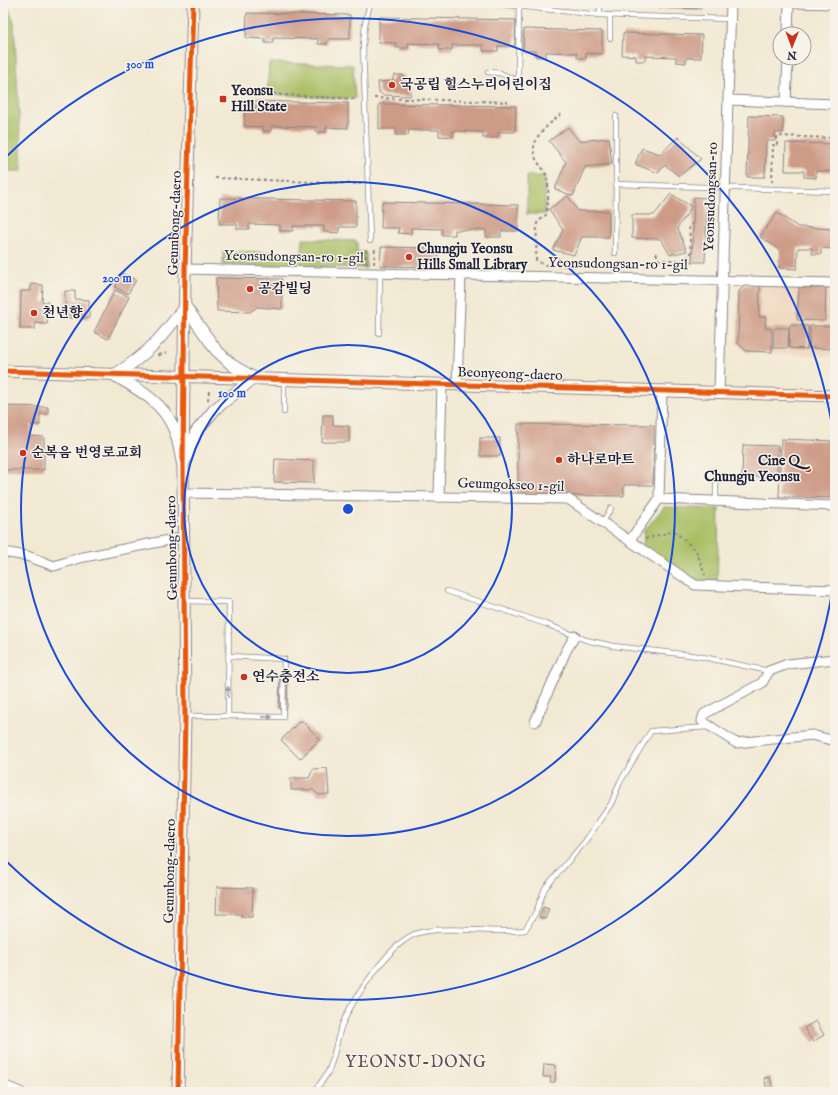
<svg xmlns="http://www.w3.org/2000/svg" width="838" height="1095" viewBox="0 0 838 1095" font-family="'IM FELL English','Noto Serif KR',serif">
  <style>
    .built { fill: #efd6bc }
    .green { fill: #a8be63; stroke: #65704f }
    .building { fill: #ce9b87 }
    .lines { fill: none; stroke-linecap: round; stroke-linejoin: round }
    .service-casing { stroke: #8a8687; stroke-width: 6 }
    .minor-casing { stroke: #8a8687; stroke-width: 11 }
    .tertiary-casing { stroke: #8a8687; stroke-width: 13 }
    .path { stroke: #8a8687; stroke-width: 2; stroke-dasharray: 3 3; stroke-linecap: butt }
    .service { stroke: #fff; stroke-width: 4.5 }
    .minor { stroke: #fff; stroke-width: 9 }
    .tertiary { stroke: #fff; stroke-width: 11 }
    .cycleway-casing { stroke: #f7f3e8; stroke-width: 8 }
    .cycleway { stroke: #e8590c; stroke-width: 5 }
    .oneway { fill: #9c9ca7 }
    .ring { fill: none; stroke: #1d4ed8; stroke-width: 2 }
    .poi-dot { fill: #c8321e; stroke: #f7f3e8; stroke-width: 1.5 }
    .labels { text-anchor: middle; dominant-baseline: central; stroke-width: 3; stroke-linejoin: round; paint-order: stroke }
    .poi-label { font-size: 14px; font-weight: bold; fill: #22223b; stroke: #f7f3e8; text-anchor: start }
    .street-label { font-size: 14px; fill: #22223b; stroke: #f7f3e8 }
    .quarter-label { font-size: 16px; letter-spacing: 1px; fill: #5e4c56; stroke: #f7f3e8 }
    .centre { fill: #1d4ed8; stroke: #f7f3e8; stroke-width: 2 }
    .ring-label { font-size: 12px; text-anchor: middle; font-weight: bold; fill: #1d4ed8; stroke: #f7f3e8; stroke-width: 3; stroke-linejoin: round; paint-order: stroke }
  </style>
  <rect width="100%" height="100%" fill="#f7f3e8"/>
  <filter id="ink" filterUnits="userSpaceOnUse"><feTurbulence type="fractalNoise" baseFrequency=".025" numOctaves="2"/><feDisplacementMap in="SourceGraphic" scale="8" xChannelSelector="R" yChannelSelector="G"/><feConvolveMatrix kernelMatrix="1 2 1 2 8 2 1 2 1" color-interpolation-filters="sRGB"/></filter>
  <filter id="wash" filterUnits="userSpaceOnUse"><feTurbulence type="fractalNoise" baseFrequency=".012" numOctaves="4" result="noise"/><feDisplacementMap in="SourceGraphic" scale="16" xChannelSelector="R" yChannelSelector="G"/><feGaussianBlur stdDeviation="0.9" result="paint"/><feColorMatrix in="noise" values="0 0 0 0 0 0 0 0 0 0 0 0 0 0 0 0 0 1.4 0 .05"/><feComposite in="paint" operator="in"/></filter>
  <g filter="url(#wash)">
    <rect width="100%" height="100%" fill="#f2e9d3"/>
    <polygon class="built" points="745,283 835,287 835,356 746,353 737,343 739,289"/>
    <g class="green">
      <polygon points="3,3 6,3 14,22 22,171 3,171"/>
      <polygon points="269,63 353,65 355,99 267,94"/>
      <rect x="527" y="176" width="18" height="38"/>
      <polygon points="303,239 357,241 357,252 366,253 366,268 223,265 223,251 302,253"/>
      <polygon points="664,507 719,509 717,586 695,585 643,549 644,531"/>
    </g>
    <g id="blocks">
      <g class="building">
        <polygon points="660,3 701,3 701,9 660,8"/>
        <polygon points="247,13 350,15 350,39 328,39 327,44 318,44 318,39 273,38 273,43 265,43 265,39 246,38"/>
        <polygon points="379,17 516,20 515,46 498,46 498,51 483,51 483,45 452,45 452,50 439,50 439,44 408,43 408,48 396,48 396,43 379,42"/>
        <polygon points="524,29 602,31 602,54 586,53 586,58 577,58 577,53 546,52 545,57 536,57 536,51 523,51"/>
        <polygon points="623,33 702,35 701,58 686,58 686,63 676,62 676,57 645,56 645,61 636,61 636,56 622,55"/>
        <polygon points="394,75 403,75 407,87 411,87 410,96 383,95 379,92 378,82 392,81"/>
        <polygon points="245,101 348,103 348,128 326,127 326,132 316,132 316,127 272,126 271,131 263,131 263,127 244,126"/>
        <polygon points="379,104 516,106 515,132 498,132 498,138 483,138 483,132 453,131 453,137 439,136 439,130 409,130 408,135 396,135 396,129 379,129"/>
        <polygon points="749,116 783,117 783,133 775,133 775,141 766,141 765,177 747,177"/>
        <polygon points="568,127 579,141 609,138 612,164 585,167 573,196 555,189 566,162 549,141"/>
        <polygon points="678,137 701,159 679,176 665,165 658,173 635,164 642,148 660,154"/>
        <polygon points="786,143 835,144 835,172 816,171 816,178 804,177 804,171 785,171"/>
        <polygon points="671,194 692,207 677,228 687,251 670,255 661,239 632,238 632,215 654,215"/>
        <polygon points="568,196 578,211 609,211 609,237 582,237 574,255 553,250 563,230 549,209"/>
        <polygon points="694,197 707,198 705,262 692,262"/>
        <polygon points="220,198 356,201 356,227 339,227 339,233 324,232 324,226 293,226 293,231 280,231 280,225 249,224 249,229 237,229 237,224 219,224"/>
        <polygon points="382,202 518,205 518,231 501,231 501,237 486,237 486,230 455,230 455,235 442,235 442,229 411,228 411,234 398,233 399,228 381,228"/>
        <polygon points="777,213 798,227 835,229 835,249 821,248 821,254 812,254 812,248 798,248 797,269 779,268 780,250 760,237"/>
        <polygon points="381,247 438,248 438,267 380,266"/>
        <polygon points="122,273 136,280 128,294 115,287"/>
        <polygon points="216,278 282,279 282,309 257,307 250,312 217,311"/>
        <polygon points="31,284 43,285 42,302 48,302 47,324 35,323 35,329 20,329 21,291 31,291"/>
        <polygon points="745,285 760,286 759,317 766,317 765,328 772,329 772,352 746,351 738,343 739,291"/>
        <polygon points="799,287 826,288 825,321 797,320"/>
        <polygon points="832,289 835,290 835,321 831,320"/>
        <polygon points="115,290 129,297 108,339 94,332"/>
        <polygon points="65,291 75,291 75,299 89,300 89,318 65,318"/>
        <polygon points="790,325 808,326 807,349 789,348"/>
        <polygon points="810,326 835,326 835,349 809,348"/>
        <polygon points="774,328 789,328 788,348 774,348"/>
        <polygon points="3,406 48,407 48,414 40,414 40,425 31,425 31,436 44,437 44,470 3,470"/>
        <polygon points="323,415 333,415 333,425 349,426 349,442 322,442"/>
        <polygon points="518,424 654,425 653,485 624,485 624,496 518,495"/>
        <rect x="480" y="438" width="20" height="18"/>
        <polygon points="781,439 835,441 835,498 779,497"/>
        <polygon points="743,445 778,446 777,478 742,476"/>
        <polygon points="275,459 314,461 314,483 274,482"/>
        <polygon points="280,675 288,675 287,708 279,708"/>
        <polygon points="301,720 320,739 300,759 281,740"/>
        <polygon points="327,768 329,794 319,795 313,790 291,790 291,778 309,778 313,769"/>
        <polygon points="217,887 253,888 252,917 241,917 241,914 216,914"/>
        <polygon points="543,907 549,909 545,919 539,917"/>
        <polygon points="816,1021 824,1035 813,1042 804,1028"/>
        <polygon points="544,1064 556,1065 555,1082 550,1082 551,1077 543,1077"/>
        <polygon points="770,1077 773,1088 767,1090 764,1078"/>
      </g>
    </g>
  </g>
  <g filter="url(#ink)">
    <use href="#blocks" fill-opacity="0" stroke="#8a8687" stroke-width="1"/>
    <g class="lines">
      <defs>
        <g id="service">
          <polyline points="370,3 365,24 363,46 370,241"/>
          <polyline points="489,3 600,15 730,19"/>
          <polyline points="600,15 600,3"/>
          <polyline points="610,38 610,15"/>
          <polyline points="488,72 500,73 518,81 519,3"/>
          <polyline points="616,184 616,116"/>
          <polyline points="615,253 616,184 835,191"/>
          <polyline points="379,333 380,273"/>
          <polyline points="284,379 284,412"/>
          <polyline points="716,501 716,481"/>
          <polyline points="603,522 611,508"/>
          <polyline points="447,591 546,624 586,640 613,646 698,656 769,671"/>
          <polyline points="185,716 228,716 229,602 185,601"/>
          <polyline points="228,716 283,717 284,659 229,656"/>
          <path d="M314,1092C319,1085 324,1079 328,1072C335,1057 336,1040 342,1025C352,1000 392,940 418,933C450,925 491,934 525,930L536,912L545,888L584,843L611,804L620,782L651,731L708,727"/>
        </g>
        <g id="minor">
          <polyline points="795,3 835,4"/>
          <polyline points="788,34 789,3"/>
          <polyline points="728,100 835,104"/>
          <polyline points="786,102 788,58"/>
          <polyline points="185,269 835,283"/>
          <polyline points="457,384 461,275"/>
          <polyline points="719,392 731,3"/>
          <polyline points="184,493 568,499 695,585 835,590"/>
          <polyline points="439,497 442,384"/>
          <polyline points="659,499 835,506"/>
          <polyline points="630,540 659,499 662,390"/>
          <polyline points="3,552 27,556 54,566 79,558 184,537"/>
          <polyline points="835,659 788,664 769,671 762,683 704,714 702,721 736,743 812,735 835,741"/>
          <polyline points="535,722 566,651 575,636"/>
          <polyline points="3,1085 20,1092"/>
        </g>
        <g id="tertiary">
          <path d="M185,306L216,350L232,365L254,378L215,409L196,432L183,465C180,454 179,440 174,429C163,402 138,389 114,375C146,356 163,337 185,306Z"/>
          <polyline points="3,371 835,396"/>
          <polyline points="178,1092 185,716 183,465 185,269 193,3"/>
        </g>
      </defs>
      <use href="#service" class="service-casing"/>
      <use href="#minor" class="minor-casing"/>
      <use href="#tertiary" class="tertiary-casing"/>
      <g class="path">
        <polyline points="322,3 359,5"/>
        <polyline points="267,94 355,99"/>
        <polyline points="374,98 508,102"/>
        <path d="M561,114C548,126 527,139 536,159C539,165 544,169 546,175C550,188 548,202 546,215L537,223L536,260L544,265L575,266"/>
        <polyline points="215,178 361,184"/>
        <polyline points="772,182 773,145 777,146 777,136 835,138"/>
        <polyline points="834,226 835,200"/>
        <polyline points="656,253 659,260 684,260 691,254 689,227 693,223"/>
        <polyline points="366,264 366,246"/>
        <polyline points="374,264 375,247"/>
        <polyline points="158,354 160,360"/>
        <polyline points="159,355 167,353"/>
        <polyline points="208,400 209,391"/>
        <polyline points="645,539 674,531 696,550 705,575"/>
      </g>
      <use href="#service" class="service"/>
      <use href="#minor" class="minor"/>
      <use href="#tertiary" class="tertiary"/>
      <defs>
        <g id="cycleway">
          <polyline points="3,371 835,396"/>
          <polyline points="178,1092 185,716 183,465 185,269 193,3"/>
        </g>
      </defs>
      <use href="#cycleway" class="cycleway-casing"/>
      <use href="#cycleway" class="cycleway"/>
    </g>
    <defs><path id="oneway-solid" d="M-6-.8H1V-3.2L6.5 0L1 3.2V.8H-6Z"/></defs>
    <g class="oneway">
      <use href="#oneway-solid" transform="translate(228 692) rotate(-90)"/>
      <use href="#oneway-solid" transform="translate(267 717) rotate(1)"/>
    </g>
  </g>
  <g class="ring">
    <circle cx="348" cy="509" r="164"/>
    <circle cx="348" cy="509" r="327"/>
    <path d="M835 573A491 491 0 0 1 4 859M4 159A491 491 0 0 1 835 445"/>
  </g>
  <g class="poi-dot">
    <circle cx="392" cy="85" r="4"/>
    <rect x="219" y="95" width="8" height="8" rx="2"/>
    <circle cx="409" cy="257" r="4"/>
    <circle cx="250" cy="289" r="4"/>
    <circle cx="34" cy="313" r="4"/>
    <circle cx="23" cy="453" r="4"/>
    <circle cx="559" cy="460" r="4"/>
    <circle cx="808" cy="469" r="4"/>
    <circle cx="244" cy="677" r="4"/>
  </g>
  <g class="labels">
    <g class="poi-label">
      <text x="400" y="85">국공립 힐스누리어린이집</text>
      <text x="231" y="91">Yeonsu<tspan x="231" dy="16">Hill State</tspan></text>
      <text x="417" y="249">Chungju Yeonsu<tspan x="417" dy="16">Hills Small Library</tspan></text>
      <text x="258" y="289">공감빌딩</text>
      <text x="42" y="313">천년향</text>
      <text x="31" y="453">순복음 번영로교회</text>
      <text x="567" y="460">하나로마트</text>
      <text x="800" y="461" text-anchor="end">Cine Q<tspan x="800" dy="16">Chungju Yeonsu</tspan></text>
      <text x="252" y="677">연수충전소</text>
    </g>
    <g class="street-label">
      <text transform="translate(711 197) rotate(-88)">Yeonsudongsan-ro</text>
      <text transform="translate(175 223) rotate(-88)">Geumbong-daero</text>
      <text transform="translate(294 257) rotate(1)">Yeonsudongsan-ro 1-gil</text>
      <text transform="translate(618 264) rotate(1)">Yeonsudongsan-ro 1-gil</text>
      <text transform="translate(510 374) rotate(2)">Beonyeong-daero</text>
      <text transform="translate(511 485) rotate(2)">Geumgokseo 1-gil</text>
      <text transform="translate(172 548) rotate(-91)">Geumbong-daero</text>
      <text transform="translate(170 871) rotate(-89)">Geumbong-daero</text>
    </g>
    <g class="quarter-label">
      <text x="416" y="1063">YEONSU-DONG</text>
    </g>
  </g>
  <circle cx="348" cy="509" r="6" class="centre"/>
  <g class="ring-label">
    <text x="140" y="68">300 m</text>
    <text x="117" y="282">200 m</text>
    <text x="232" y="397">100 m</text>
  </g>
  <rect width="838" height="1095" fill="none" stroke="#f7f3e8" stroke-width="16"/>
  <g transform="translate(792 46) rotate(181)"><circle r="19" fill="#f7f3e8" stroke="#a29fa3"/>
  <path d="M0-3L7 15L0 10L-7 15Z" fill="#c8321e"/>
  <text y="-6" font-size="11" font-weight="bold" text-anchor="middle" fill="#22223b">N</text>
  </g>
</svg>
